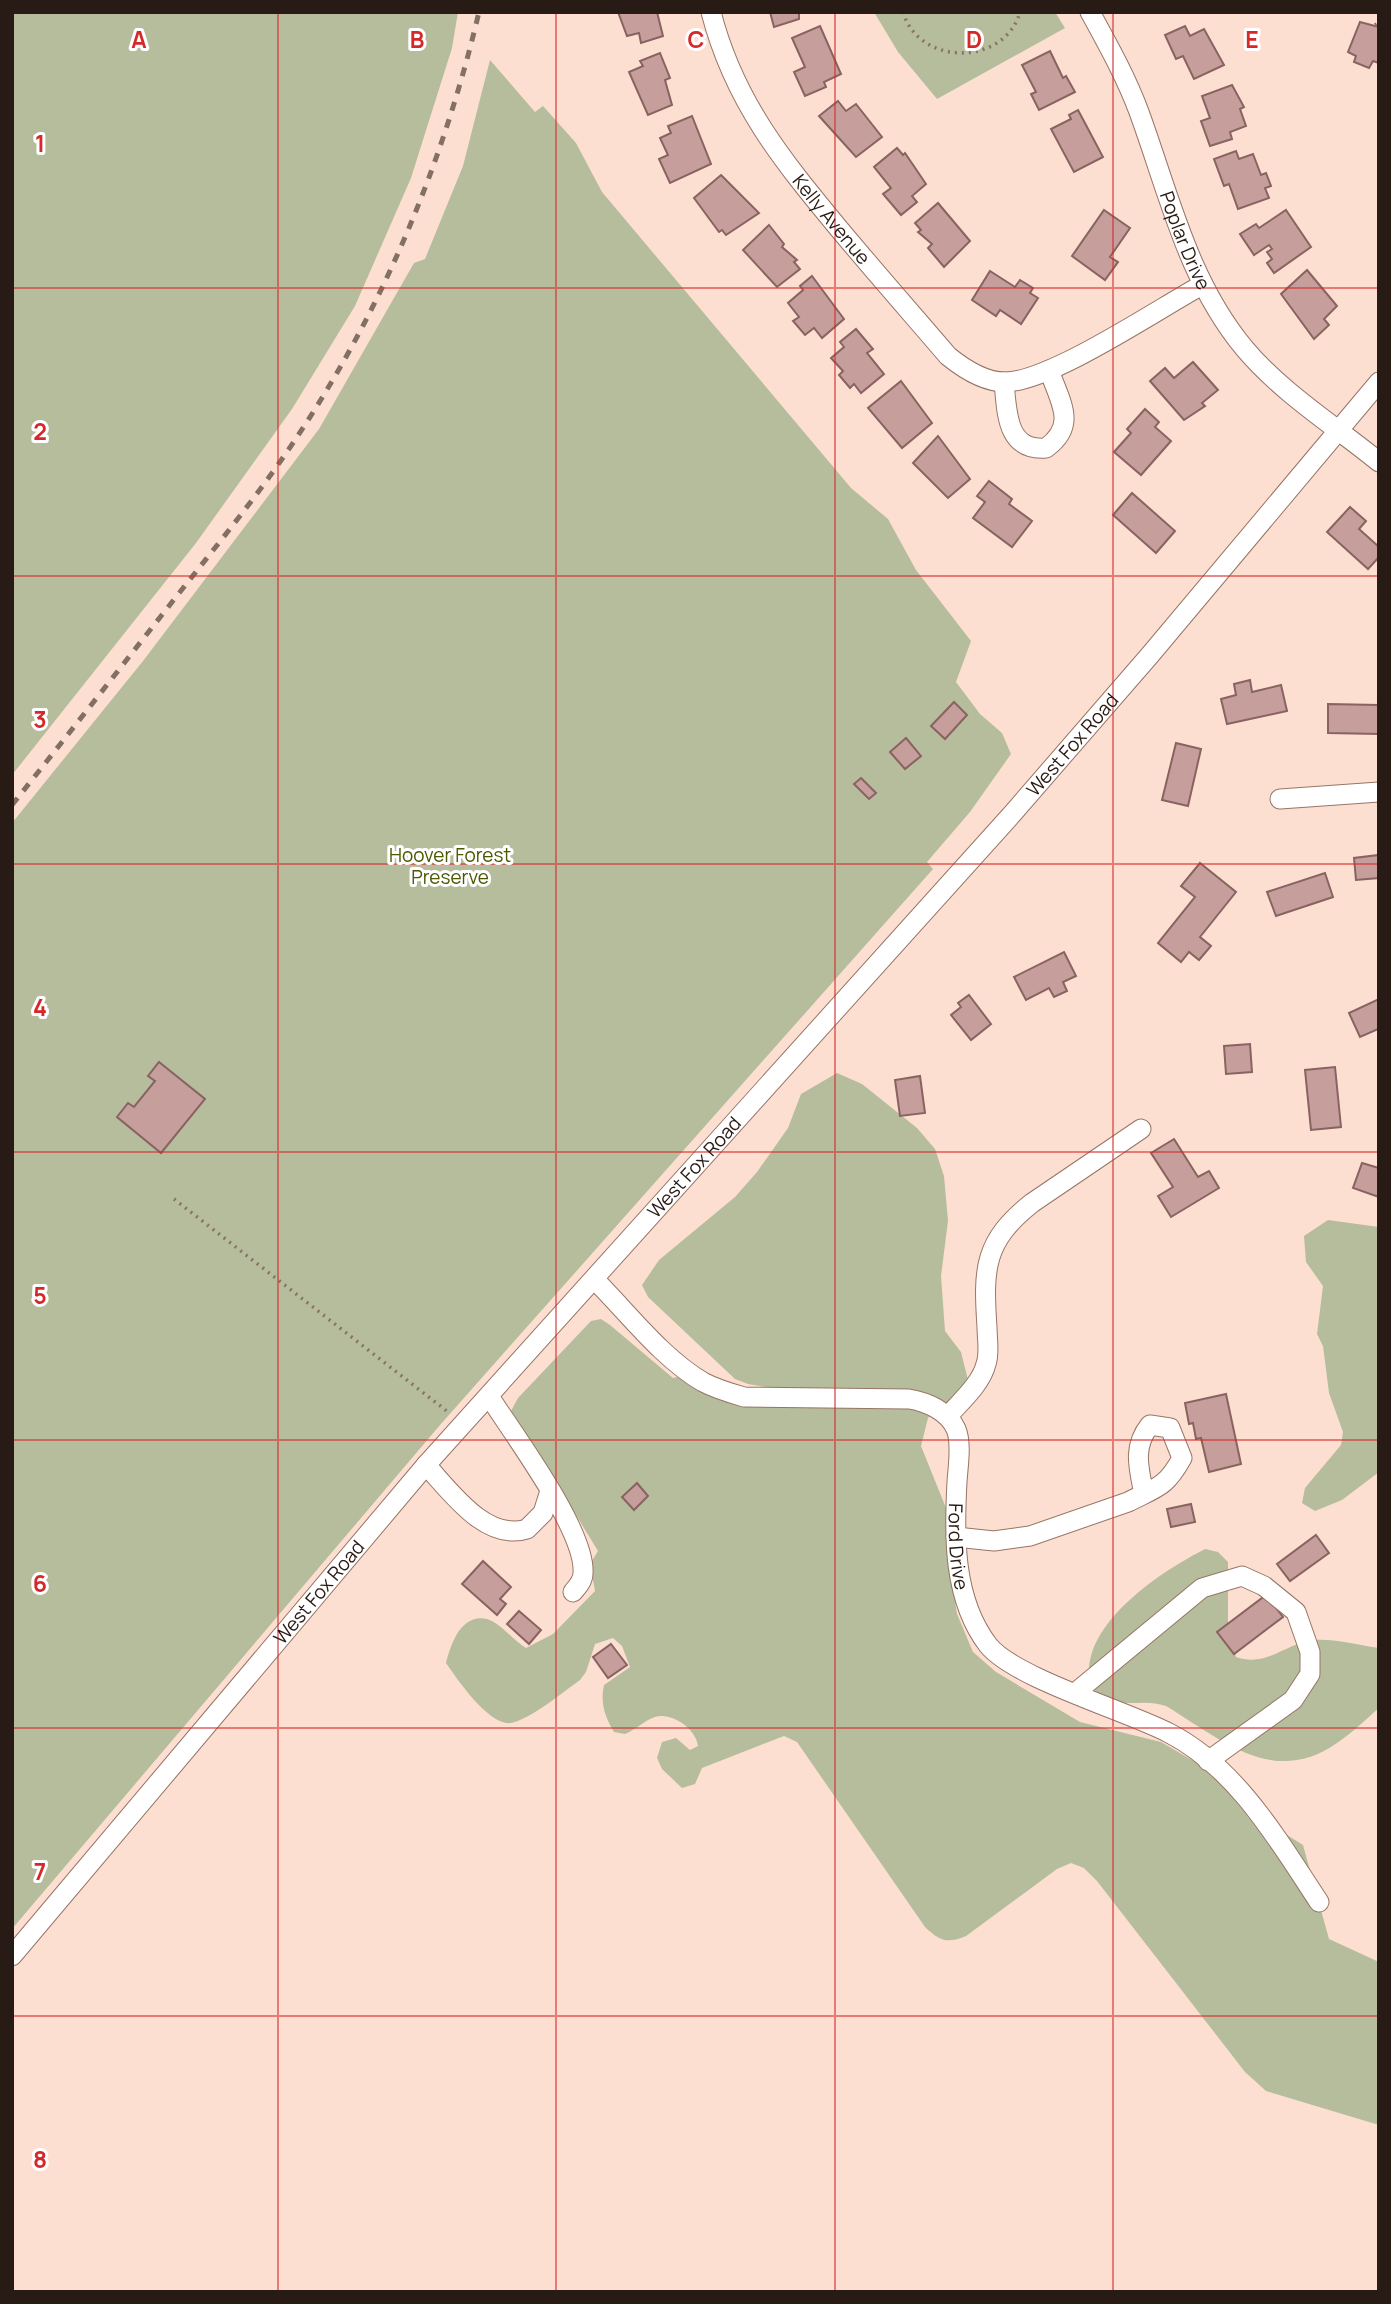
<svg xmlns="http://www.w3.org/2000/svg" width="1391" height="2304" viewBox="0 0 1391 2304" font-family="Manrope,sans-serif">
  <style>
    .green { fill: #b5bd9d }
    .building { fill: #c69e9b; stroke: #886361; stroke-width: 2 }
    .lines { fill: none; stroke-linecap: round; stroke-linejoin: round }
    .minor-casing { stroke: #977566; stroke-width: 21 }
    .path { stroke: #887369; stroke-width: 3.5; stroke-dasharray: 2 5; stroke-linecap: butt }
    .minor { stroke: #fff; stroke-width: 19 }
    .rail { stroke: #846f65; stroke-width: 5; stroke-dasharray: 9 9; stroke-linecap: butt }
    .grid { fill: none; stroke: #d62828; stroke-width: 2; stroke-opacity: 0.55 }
    .labels { text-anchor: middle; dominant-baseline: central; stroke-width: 6; stroke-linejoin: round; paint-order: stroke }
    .street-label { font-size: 19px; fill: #281a14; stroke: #fff }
    .park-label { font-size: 19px; fill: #4c5900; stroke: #fff }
    .grid-label { font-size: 23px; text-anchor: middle; font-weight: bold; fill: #d62828; stroke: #fff; stroke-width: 6; stroke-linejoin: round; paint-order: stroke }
  </style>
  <rect width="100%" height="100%" fill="#fddfd1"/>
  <g class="green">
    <polygon points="12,12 458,12 452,48 411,178 355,306 292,409 196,543 12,775"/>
    <polygon points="874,12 1055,12 1065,28 937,99 898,52"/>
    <polygon points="490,60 535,112 543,106 576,143 602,192 851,488 888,519 916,570 971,641 956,682 980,714 1002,733 1011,754 970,812 927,862 933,869 440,1425 12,1929 12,823 143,661 319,429 414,263 425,259 463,166"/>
    <path d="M837,1073L862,1084L917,1128L935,1149L944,1176L948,1221L941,1276L945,1331L961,1352L969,1384L959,1398L937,1407L928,1418L921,1446L946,1508L947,1550L957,1614L973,1652L996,1672L1080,1722L1161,1742L1221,1777L1257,1816L1303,1845L1329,1939L1379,1962V2125L1266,2091L1245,2072L1097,1881L1084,1868L1071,1863L1057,1869L966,1936C947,1944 940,1941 925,1927L797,1742L784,1736L702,1768L695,1784L682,1788L662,1769L657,1758L662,1742L676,1738L690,1750L698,1746C696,1729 672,1712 655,1717C645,1720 635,1730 625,1734L614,1732C605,1717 600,1703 604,1685L630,1667L622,1646L613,1638L595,1644L586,1672L580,1680C563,1692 531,1719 511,1723C489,1726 457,1679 446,1663C451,1644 461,1613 487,1619C499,1622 514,1641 526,1648L553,1634L595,1591L590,1564L598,1551L565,1497L511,1421V1411L518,1398L591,1321L601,1319L610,1325L673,1378L682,1376L694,1385L789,1391L748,1384L735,1379L648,1297L642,1285L659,1260L735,1197L757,1172L788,1128L801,1094Z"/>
    <polygon points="1328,1220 1379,1227 1379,1472 1342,1500 1315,1511 1302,1503 1305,1488 1341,1445 1343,1432 1329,1393 1323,1346 1317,1334 1323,1286 1306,1262 1304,1236"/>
    <path d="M1205,1549L1218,1552L1228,1562V1631L1236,1657C1267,1668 1285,1643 1314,1640C1333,1638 1359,1645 1379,1648V1708C1365,1720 1352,1733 1337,1743C1273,1788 1221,1739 1166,1706C1140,1697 1126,1711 1100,1694C1091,1689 1089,1682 1089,1672C1089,1619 1162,1571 1205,1549Z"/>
  </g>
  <g class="building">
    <polygon points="618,12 657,12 663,36 641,43 639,33 627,36"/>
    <polygon points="770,12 799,12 799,19 774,27"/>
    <polygon points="1360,22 1379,27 1379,63 1373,61 1369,68 1354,62 1356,56 1348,52"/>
    <polygon points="820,26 841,74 824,82 826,87 805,96 794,72 805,67 792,38"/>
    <polygon points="1185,26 1190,36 1204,29 1224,65 1194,79 1183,56 1176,59 1165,35"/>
    <polygon points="1050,51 1063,78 1066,76 1075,92 1039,110 1031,94 1036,92 1022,65"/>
    <polygon points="660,53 670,78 665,80 672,105 648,115 629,72 643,66 640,61"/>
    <polygon points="1232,85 1244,107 1240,109 1246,126 1230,132 1232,139 1210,146 1201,121 1210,118 1202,96"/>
    <polygon points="838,101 846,111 856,104 882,137 856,157 819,116"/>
    <polygon points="1078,110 1103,157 1074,172 1051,129 1071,119 1069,115"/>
    <polygon points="692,116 711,164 670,183 659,159 668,155 660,138 671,133 668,126"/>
    <polygon points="897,148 903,155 905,153 926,184 912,196 917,202 901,215 883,194 891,188 874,167"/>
    <polygon points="1236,151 1239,159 1253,154 1261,175 1266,173 1271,186 1265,188 1269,198 1238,209 1229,184 1224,186 1214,159"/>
    <polygon points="721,175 759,213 726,235 722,230 719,232 694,198"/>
    <polygon points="938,203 970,241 944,267 928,248 932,244 918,232 921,230 915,223"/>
    <polygon points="1104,210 1130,228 1110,257 1118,262 1105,280 1072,256"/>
    <polygon points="1286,210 1311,247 1274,273 1267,263 1272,259 1267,252 1272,249 1269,245 1254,255 1240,234 1256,224 1259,228"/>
    <polygon points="769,225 784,244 782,247 797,260 794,262 800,269 777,287 743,250"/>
    <polygon points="1307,270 1337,306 1324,319 1329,325 1314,339 1281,294"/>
    <polygon points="990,271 1015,287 1020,280 1033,288 1030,293 1038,298 1021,324 1000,310 996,316 972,300"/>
    <polygon points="812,276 844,319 822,338 814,328 805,335 793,321 799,317 788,303 803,290 800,286"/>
    <polygon points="856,329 873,349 867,353 884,374 861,393 854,384 850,388 839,375 843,371 831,358 844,347 840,342"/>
    <polygon points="1193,362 1218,390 1202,403 1205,406 1184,420 1150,381 1165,368 1174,378"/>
    <polygon points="901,381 932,423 902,448 868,408"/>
    <polygon points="1145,409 1159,422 1155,427 1171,441 1141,475 1114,452 1131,433 1127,429"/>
    <polygon points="938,436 970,479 948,498 913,463"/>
    <polygon points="989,481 1012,499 1009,504 1032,521 1012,547 973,518 985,502 977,496"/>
    <polygon points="1132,493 1175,531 1156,553 1113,515"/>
    <polygon points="1350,507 1366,521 1359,529 1379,547 1379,557 1368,569 1327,532"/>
    <polygon points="1250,680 1252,692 1281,685 1287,711 1227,724 1221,699 1236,695 1234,684"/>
    <polygon points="954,702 967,715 945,739 931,726"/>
    <polygon points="1328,704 1379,705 1379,734 1328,733"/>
    <polygon points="906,738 921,756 905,769 890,752"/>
    <polygon points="1176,743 1201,749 1188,806 1162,800"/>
    <polygon points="861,778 876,793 869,799 854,784"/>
    <polygon points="1379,855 1379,878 1356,880 1354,858"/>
    <polygon points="1200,863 1236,892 1200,937 1211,946 1199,960 1189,952 1181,962 1158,943 1195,897 1181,886"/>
    <polygon points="1325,873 1333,897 1276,916 1267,892"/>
    <polygon points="1064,952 1076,976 1063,982 1067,991 1054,997 1049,988 1026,1000 1014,977"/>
    <polygon points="969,995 991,1024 971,1040 951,1015 961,1007 958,1003"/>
    <polygon points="1379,999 1379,1031 1378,1029 1360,1037 1349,1013"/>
    <polygon points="1250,1044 1252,1072 1226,1074 1224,1046"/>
    <polygon points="159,1062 205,1099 161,1153 117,1117 128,1103 134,1107 155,1081 148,1076"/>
    <polygon points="1335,1067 1341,1127 1311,1130 1305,1070"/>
    <polygon points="920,1076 925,1113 900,1116 895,1080"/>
    <polygon points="1174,1139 1198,1177 1209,1171 1219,1188 1171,1217 1158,1196 1173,1187 1151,1153"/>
    <polygon points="1362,1163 1379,1168 1379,1197 1353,1188"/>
    <polygon points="1226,1394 1241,1464 1209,1472 1201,1438 1196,1439 1193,1423 1189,1424 1185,1403"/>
    <polygon points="637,1483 648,1496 634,1510 622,1497"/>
    <polygon points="1191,1504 1195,1522 1171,1527 1167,1509"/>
    <polygon points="1316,1535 1329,1553 1290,1581 1277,1564"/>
    <polygon points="483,1561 511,1587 500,1599 506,1604 497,1615 462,1584"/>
    <polygon points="1266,1595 1283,1617 1234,1654 1217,1632"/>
    <polygon points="519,1611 541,1630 529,1644 507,1624"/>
    <polygon points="611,1644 627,1665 608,1678 593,1657"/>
  </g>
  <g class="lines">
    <defs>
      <g id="minor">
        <path id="s1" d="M711,12C734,102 783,161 840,230C876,273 912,314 948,356C964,369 984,382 1005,382C1050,382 1158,309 1202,285"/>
        <path id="s2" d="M1090,12C1108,45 1126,77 1139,112C1169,194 1188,281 1245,349C1282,393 1335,426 1379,462"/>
        <path d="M1004,382C1007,412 1006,451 1046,448C1078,425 1060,402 1049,370"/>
        <polyline points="1280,799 1379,792"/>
        <path id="s3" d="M595,1280C628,1313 662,1358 703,1382C716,1389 730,1393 744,1397L909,1399C927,1402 948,1411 956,1429C962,1443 958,1466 957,1482C954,1536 953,1599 988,1645C1014,1678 1127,1711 1169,1733C1237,1768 1278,1840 1319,1902"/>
        <path d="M489,1396C513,1434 586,1531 583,1573C583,1581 578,1586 573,1592"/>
        <path d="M948,1416C961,1401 981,1384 986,1364C990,1353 987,1339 987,1327C983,1268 984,1241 1032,1203L1141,1129"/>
        <path d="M426,1465C451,1492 486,1542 527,1529L543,1513L550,1491"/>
        <path d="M956,1537L994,1541L1030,1536L1128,1502C1158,1487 1166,1487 1182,1458L1170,1428L1150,1425C1132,1447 1139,1469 1144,1494"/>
        <polyline points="1075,1693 1202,1588 1242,1576 1264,1586 1296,1612 1310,1652 1310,1674 1293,1700 1208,1761"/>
        <path id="s4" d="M12,1956L426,1465L1013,813L1150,655L1379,382"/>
      </g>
    </defs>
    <use href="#minor" class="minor-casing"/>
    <g class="path">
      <path d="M903,12C919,67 1005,66 1020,12"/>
      <polyline points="1375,25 1379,22"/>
      <polyline points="174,1199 448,1412"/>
    </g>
    <use href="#minor" class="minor"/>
    <path class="rail" d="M12,805C67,736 121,667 176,597C217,545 260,493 297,437C383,308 443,164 479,12"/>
  </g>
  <path class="grid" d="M278,12V2292M556,12V2292M835,12V2292M1113,12V2292M12,288H1379M12,576H1379M12,864H1379M12,1152H1379M12,1440H1379M12,1728H1379M12,2016H1379"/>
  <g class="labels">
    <g class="street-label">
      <text stroke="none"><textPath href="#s1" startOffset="242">Kelly Avenue</textPath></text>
      <text stroke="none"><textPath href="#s2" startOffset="248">Poplar Drive</textPath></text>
      <text stroke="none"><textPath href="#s4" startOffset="1610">West Fox Road</textPath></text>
      <text stroke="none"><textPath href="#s4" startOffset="1043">West Fox Road</textPath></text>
      <text stroke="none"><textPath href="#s3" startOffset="534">Ford Drive</textPath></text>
      <text stroke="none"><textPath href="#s4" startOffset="476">West Fox Road</textPath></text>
    </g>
    <g class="park-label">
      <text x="450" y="855">Hoover Forest<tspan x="450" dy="22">Preserve</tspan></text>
    </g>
  </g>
  <g class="grid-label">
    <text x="139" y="48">A</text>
    <text x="417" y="48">B</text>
    <text x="696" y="48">C</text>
    <text x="974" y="48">D</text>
    <text x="1252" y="48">E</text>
    <text x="40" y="152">1</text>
    <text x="40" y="440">2</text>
    <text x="40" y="728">3</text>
    <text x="40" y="1016">4</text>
    <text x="40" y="1304">5</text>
    <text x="40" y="1592">6</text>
    <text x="40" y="1880">7</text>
    <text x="40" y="2168">8</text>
  </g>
  <rect width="1391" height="2304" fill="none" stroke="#281a14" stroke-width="28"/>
</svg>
